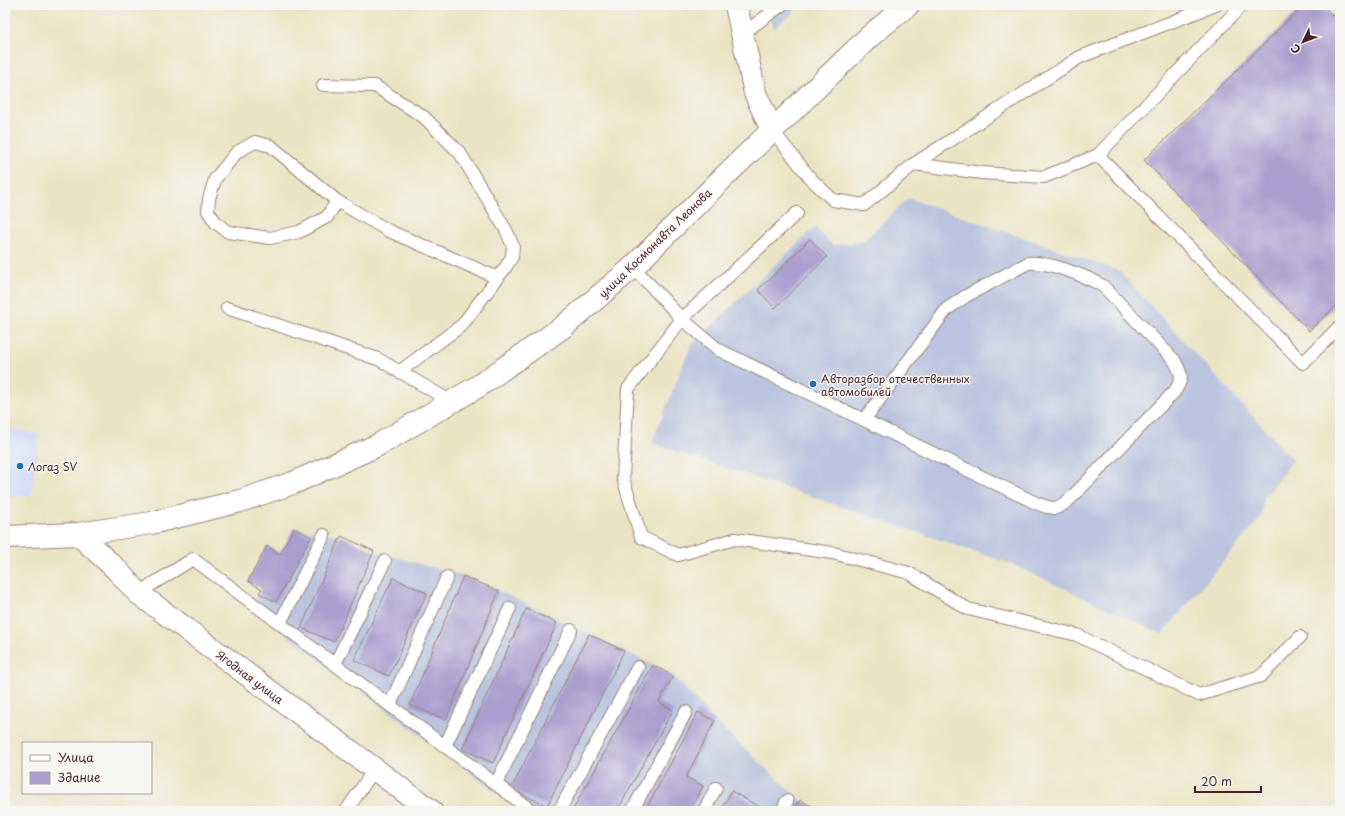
<svg xmlns="http://www.w3.org/2000/svg" width="1345" height="816" viewBox="0 0 1345 816" font-family="'Playpen Sans',sans-serif">
  <style>
    .built { fill: #cfdafa }
    .industrial { fill: #bac4de }
    .building { fill: #aa9ecf }
    .lines { fill: none; stroke-linecap: round; stroke-linejoin: round }
    .lane-casing { stroke: #9a8278; stroke-width: 14 }
    .street-casing { stroke: #9a8278; stroke-width: 24 }
    .primary-casing { stroke: #9a8278; stroke-width: 24 }
    .lane { stroke: #fff; stroke-width: 12 }
    .street { stroke: #fff; stroke-width: 22 }
    .primary { stroke: #fff; stroke-width: 22 }
    .poi-dot { fill: #1f6fb2; stroke: #f6f6f2; stroke-width: 1.5 }
    .labels { text-anchor: middle; dominant-baseline: central; stroke-width: 3; stroke-linejoin: round; paint-order: stroke }
    .street-label { font-size: 11px; fill: #4a1f2b; stroke: #f6f6f2 }
    .poi-label { font-size: 11px; fill: #4a1f2b; stroke: #f6f6f2; text-anchor: start }
  </style>
  <rect width="100%" height="100%" fill="#f6f6f2"/>
  <filter id="ink" filterUnits="userSpaceOnUse"><feTurbulence type="fractalNoise" baseFrequency=".025" numOctaves="2"/><feDisplacementMap in="SourceGraphic" scale="8" xChannelSelector="R" yChannelSelector="G"/><feConvolveMatrix kernelMatrix="1 2 1 2 8 2 1 2 1" color-interpolation-filters="sRGB"/></filter>
  <filter id="wash" filterUnits="userSpaceOnUse"><feTurbulence type="fractalNoise" baseFrequency=".012" numOctaves="4" result="noise"/><feDisplacementMap in="SourceGraphic" scale="16" xChannelSelector="R" yChannelSelector="G"/><feGaussianBlur stdDeviation="0.9" result="paint"/><feColorMatrix in="noise" values="0 0 0 0 0 0 0 0 0 0 0 0 0 0 0 0 0 1.4 0 .05"/><feComposite in="paint" operator="in"/></filter>
  <g filter="url(#wash)">
    <rect width="100%" height="100%" fill="#ebe4c4"/>
    <polygon class="built" points="5,427 39,435 31,496 5,497"/>
    <g class="industrial">
      <polygon points="765,5 801,5 774,29"/>
      <polygon points="908,198 1119,271 1293,460 1264,498 1261,517 1162,634 1011,564 652,443 691,345 815,227 832,245 863,242"/>
      <polygon points="294,528 341,536 374,551 463,576 499,591 653,665 673,676 715,721 800,800 821,811 521,811 250,607 262,589 248,581 267,546 280,553"/>
    </g>
    <g id="blocks">
      <g class="building">
        <polygon points="1304,5 1322,5 1340,23 1340,302 1309,331 1144,160"/>
        <polygon points="810,239 827,257 775,308 758,290"/>
        <polygon points="294,528 311,537 276,602 259,593 262,589 248,581 267,546 280,554"/>
        <polygon points="341,536 374,551 334,642 301,628"/>
        <polygon points="463,576 499,591 446,720 410,705"/>
        <polygon points="393,578 427,593 389,676 354,660"/>
        <polygon points="526,609 557,623 493,763 462,749"/>
        <polygon points="589,634 624,651 547,806 511,789"/>
        <polygon points="653,665 673,676 659,702 673,710 617,811 572,811"/>
        <polygon points="698,712 715,721 686,777 703,786 689,811 645,811"/>
        <polygon points="731,791 767,811 721,811"/>
        <polygon points="800,800 821,811 794,811"/>
      </g>
    </g>
  </g>
  <g filter="url(#ink)">
    <use href="#blocks" fill-opacity="0" stroke="#9a8278" stroke-width="1"/>
    <g class="lines">
      <defs>
        <g id="lane">
          <polyline points="1242,5 1098,155 1303,363 1340,326"/>
          <polyline points="743,33 782,5"/>
          <polyline points="323,85 375,86 424,117 460,153 506,230 513,246 512,257 505,268 462,325 399,372"/>
          <polyline points="772,130 811,179 833,200 864,205 914,164 982,173 1044,177 1098,155"/>
          <polyline points="914,164 1080,57 1216,5"/>
          <polyline points="337,201 327,217 299,232 270,238 228,232 216,223 208,211 209,199 215,179 237,152 255,142 271,146 337,201 389,231 498,278"/>
          <polyline points="797,213 682,319 628,389 623,478 641,537 678,555 735,539 833,553 909,573 968,609 1077,635 1199,695 1261,676 1300,637"/>
          <path d="M633,267L682,319L719,350L1036,503C1055,510 1057,511 1073,496L1175,391C1184,377 1182,374 1174,360L1103,286C1086,276 1047,261 1028,263L966,296L947,309L864,420"/>
          <polyline points="227,308 378,359 452,402"/>
          <polyline points="138,593 193,559 532,811"/>
          <polyline points="280,623 324,535"/>
          <polyline points="335,664 385,561"/>
          <polyline points="390,705 447,577"/>
          <polyline points="445,746 510,608"/>
          <polyline points="496,784 571,630"/>
          <polyline points="346,811 374,770"/>
          <polyline points="559,811 638,667"/>
          <polyline points="632,811 686,712"/>
          <polyline points="704,811 716,788"/>
          <polyline points="782,811 787,801"/>
        </g>
        <g id="street">
          <polyline points="736,5 755,93 772,130"/>
          <polyline points="78,534 116,569 138,593 202,641 431,811"/>
        </g>
        <polyline id="primary" points="5,537 78,534 151,523 240,501 293,483 378,445 477,387 563,327 633,267 731,170 870,36 908,5"/>
      </defs>
      <use href="#lane" class="lane-casing"/>
      <use href="#street" class="street-casing"/>
      <use href="#primary" class="primary-casing"/>
      <use href="#lane" class="lane"/>
      <use href="#street" class="street"/>
      <use href="#primary" class="primary"/>
    </g>
  </g>
  <g class="poi-dot">
    <circle cx="813" cy="384" r="4"/>
    <circle cx="20" cy="466" r="4"/>
  </g>
  <g class="labels">
    <g class="street-label">
      <text transform="translate(655 243) rotate(-44)">улица Космонавта Леонова</text>
      <text transform="translate(250 677) rotate(37)">Ягодная улица</text>
    </g>
    <g class="poi-label">
      <text x="821" y="378">Авторазбор отечественных<tspan x="821" dy="13">автомобилей</tspan></text>
      <text x="28" y="466">Логаз SV</text>
    </g>
  </g>
  <rect width="1345" height="816" fill="none" stroke="#f6f6f2" stroke-width="20"/>
  <rect x="22" y="742" width="130" height="52" fill="#f6f6f2" stroke="#b1a0a2"/>
  <rect x="30" y="755" width="20" height="6" fill="#ffffff" stroke="#b1a0a2"/>
  <text x="58" y="762" font-size="12" fill="#4a1f2b">Улица</text>
  <rect x="30" y="772" width="20" height="12" fill="#aa9ecf" stroke="#b1a0a2"/>
  <text x="58" y="782" font-size="12" fill="#4a1f2b">Здание</text>
  <g transform="translate(1303 42) rotate(227)" stroke="#f6f6f2" stroke-width="3" paint-order="stroke">
  <path d="M0-3L7 15L0 10L-7 15Z" fill="#4a1f2b"/>
  <text y="-6" font-size="11" font-weight="bold" text-anchor="middle" fill="#4a1f2b">С</text>
  </g>
  <path d="M1195 786v6h66v-6" fill="none" stroke="#4a1f2b" stroke-width="2"/>
  <text x="1201" y="786" font-size="12" fill="#4a1f2b" stroke="#f6f6f2" stroke-width="3" paint-order="stroke">20 m</text>
</svg>
